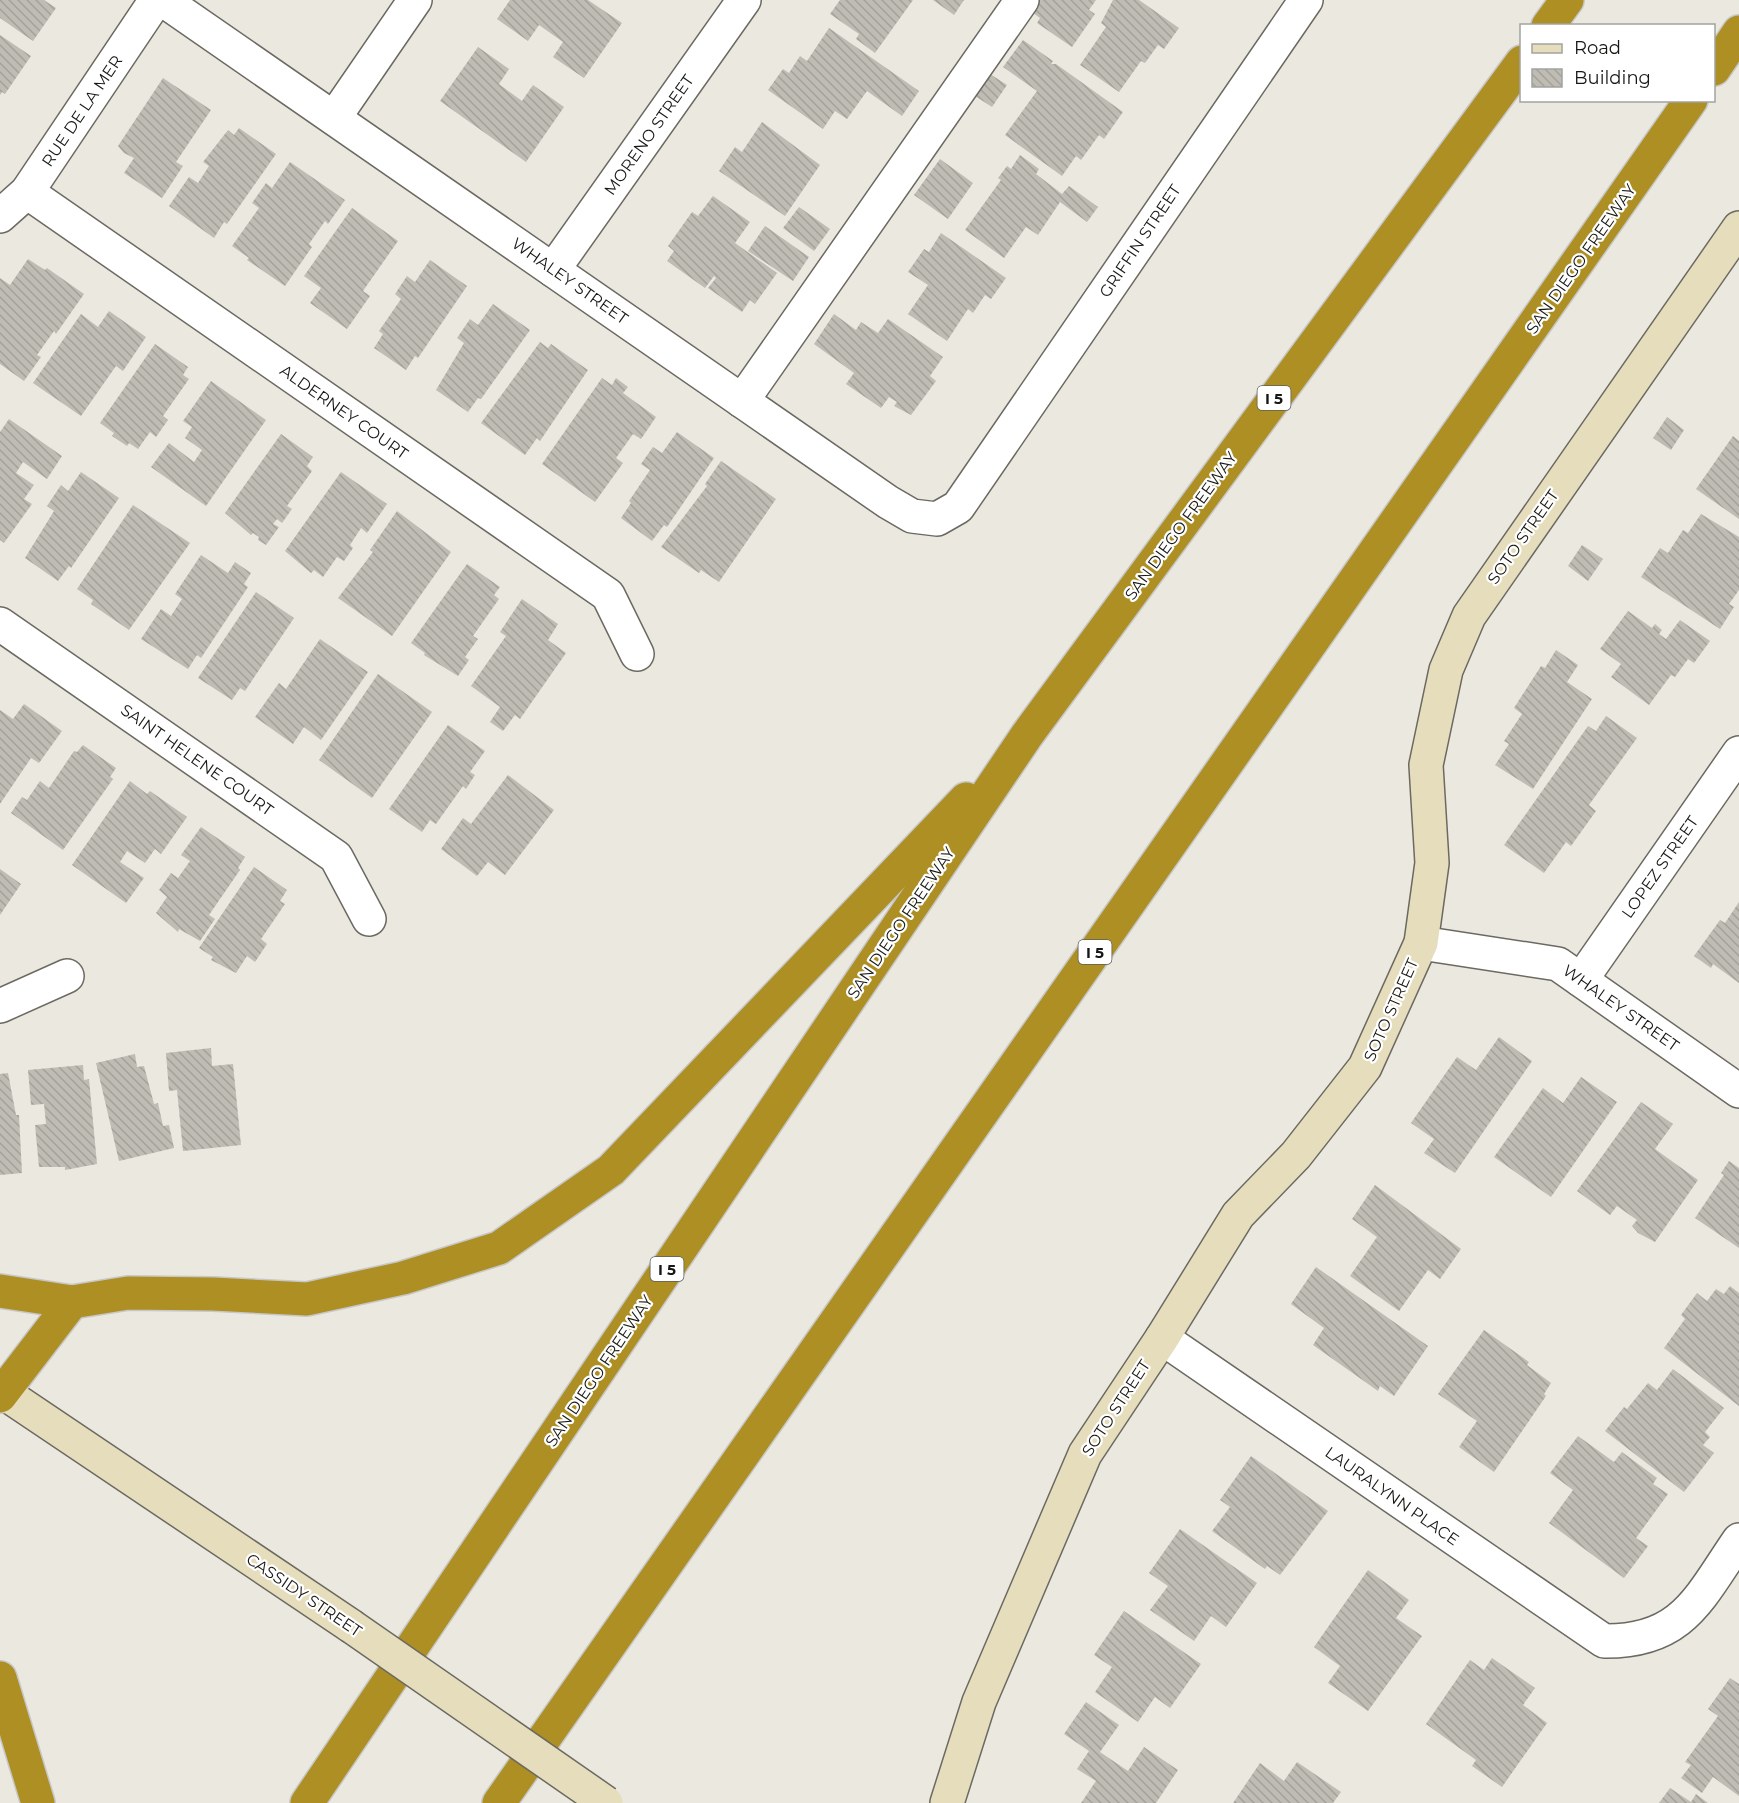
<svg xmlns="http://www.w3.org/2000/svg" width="1739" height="1803" viewBox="0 0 1739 1803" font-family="Montserrat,sans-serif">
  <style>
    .building { fill: url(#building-back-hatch) }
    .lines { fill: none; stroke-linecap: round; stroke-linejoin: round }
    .street-casing { stroke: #6b6961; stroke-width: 36 }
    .secondary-casing { stroke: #6b6961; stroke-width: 36 }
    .highway-casing { stroke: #c7c7c7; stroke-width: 36 }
    .street { stroke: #fff; stroke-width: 33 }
    .secondary { stroke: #e6ddbd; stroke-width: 33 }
    .highway { stroke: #ad8f23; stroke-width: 33 }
    .secondary-bridge-casing { stroke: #6b6961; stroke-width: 36; stroke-linecap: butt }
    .secondary-bridge { stroke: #e6ddbd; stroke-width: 33 }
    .labels { text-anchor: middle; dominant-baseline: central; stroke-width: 4.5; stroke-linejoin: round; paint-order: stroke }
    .shield { fill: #fff; stroke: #5d5d5a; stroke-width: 1.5 }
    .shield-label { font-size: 15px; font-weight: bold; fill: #171714 }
    .street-label { font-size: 16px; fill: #171714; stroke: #fff }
  </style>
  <defs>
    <pattern id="building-back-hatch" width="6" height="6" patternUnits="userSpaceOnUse" patternTransform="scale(1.5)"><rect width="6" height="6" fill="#bfbcb4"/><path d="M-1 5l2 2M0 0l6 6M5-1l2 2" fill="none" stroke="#a3a19a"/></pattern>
  </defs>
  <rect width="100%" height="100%" fill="#ebe8df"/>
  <g class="building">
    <polygon points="0,0 44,0 56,8 33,41 0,18"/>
    <polygon points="510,0 588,0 622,23 584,78 553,57 563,42 539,25 528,41 497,19"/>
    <polygon points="840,0 913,0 875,53 856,39 859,34 830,14"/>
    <polygon points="933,0 964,0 954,15"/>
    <polygon points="1036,0 1096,0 1089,10 1095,14 1072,47 1037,23 1040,18 1029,10"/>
    <polygon points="1113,0 1139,0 1179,28 1164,49 1158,45 1145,63 1141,61 1119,92 1080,65 1106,27 1101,23"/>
    <polygon points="829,28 919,91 902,116 867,91 847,119 835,111 823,129 768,90 783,69 789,73 800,56 807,61"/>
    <polygon points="0,35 31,56 5,94 2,92 0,95"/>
    <polygon points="1023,40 1053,61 1051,64 1056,64 1123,112 1104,139 1099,135 1081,160 1076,156 1062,176 1005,135 1037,91 1003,67"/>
    <polygon points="478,47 509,69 499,84 522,101 533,85 564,107 526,162 440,101"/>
    <polygon points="990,74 1007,85 992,107 975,96"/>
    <polygon points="163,78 211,110 176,162 183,166 162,198 124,173 134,158 124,153 118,146"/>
    <polygon points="762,122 820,165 785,216 719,171 735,147 742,152"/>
    <polygon points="239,128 276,154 227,224 224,222 214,238 169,206 189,177 198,183 209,166 203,162 228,130 234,135"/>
    <polygon points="1020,155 1039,169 1036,174 1062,194 1069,186 1098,207 1087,222 1060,202 1038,235 1026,227 1004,258 965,230 1001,180 998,178 1007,166 1011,169"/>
    <polygon points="940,159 973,183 948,219 914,195"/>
    <polygon points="290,162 345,200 328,224 325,221 309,244 312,247 285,286 247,260 249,258 232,246 259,208 252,203 266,183 272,188"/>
    <polygon points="713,196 750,222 735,243 777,273 755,304 750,300 742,312 708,288 716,278 714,276 705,288 667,261 674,251 668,246 692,212 698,216"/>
    <polygon points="799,207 830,229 814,251 783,228"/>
    <polygon points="352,208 398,241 363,291 370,296 347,329 310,303 321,288 304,276"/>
    <polygon points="765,226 809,257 793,281 748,251"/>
    <polygon points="941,233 1006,278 991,299 985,295 973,313 968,309 947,341 908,314 928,285 908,272 924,249 929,252"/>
    <polygon points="28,259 45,270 47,268 84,294 56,334 54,331 37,355 41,357 24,381 0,364 0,278 10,285"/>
    <polygon points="430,260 467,286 418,358 415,356 406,370 374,348 383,334 379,331 401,299 395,294 407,276 415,282"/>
    <polygon points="493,304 530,330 481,399 478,398 468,412 436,390 464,343 457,338 470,319 478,325"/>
    <polygon points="109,311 146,337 123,371 116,366 81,416 33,383 81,314 98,327"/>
    <polygon points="834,314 856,330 861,322 878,333 888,319 943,357 930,376 936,381 911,415 894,406 897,402 889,397 881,408 846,384 854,373 814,344"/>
    <polygon points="540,342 548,348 551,344 588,370 540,441 537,438 525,455 481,423"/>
    <polygon points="155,344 188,367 183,375 189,379 163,416 168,420 156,437 150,432 138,449 129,443 127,446 112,436 114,433 100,423"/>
    <polygon points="602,378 612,385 616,378 628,387 623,393 656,417 641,439 633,434 616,458 623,463 595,502 542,464"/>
    <polygon points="211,381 266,420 206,506 151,467 169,443 194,462 202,450 185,438 192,427 183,421"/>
    <polygon points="1667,417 1684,430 1671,450 1653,438"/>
    <polygon points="9,419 62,456 47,479 23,462 16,473 34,485 24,499 32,504 4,543 0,540 0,432"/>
    <polygon points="677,432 714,458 667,527 664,525 652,541 621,518 631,503 629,501 650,470 641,464 653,447 662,453"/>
    <polygon points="281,434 313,457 307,466 312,471 287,506 292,509 282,523 277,519 273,524 279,527 266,545 258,540 259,537 253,533 251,535 225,513"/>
    <polygon points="1733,436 1739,441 1739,519 1696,489"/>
    <polygon points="721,461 776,499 719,582 701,570 699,573 661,547 707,486 705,484"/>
    <polygon points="81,472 119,498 71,568 69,566 58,581 25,558 54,511 47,506 61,485 68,491"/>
    <polygon points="341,472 387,504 367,533 361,528 350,545 353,548 344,561 337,557 323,577 314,570 311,573 285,551"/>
    <polygon points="133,505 190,543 129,630 91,604 93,600 77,589"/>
    <polygon points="397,511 451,552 392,636 338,598 373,552 370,550"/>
    <polygon points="1701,514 1739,537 1739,590 1729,604 1734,607 1720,629 1641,577 1660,548 1668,553 1683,530 1688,533"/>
    <polygon points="1582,545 1603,559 1588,581 1568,566"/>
    <polygon points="201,555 228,573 235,562 251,573 244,584 248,587 201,658 197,655 188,669 141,639 161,609 171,616 182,599 175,594"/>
    <polygon points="467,564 500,587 494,595 499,599 473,636 478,639 465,657 469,660 458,676 424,655 425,653 411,643"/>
    <polygon points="256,592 294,618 245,691 240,688 232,700 198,678"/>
    <polygon points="522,599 558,624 548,640 566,653 520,719 515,715 503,731 490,722 500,707 471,686 506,636 500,632"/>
    <polygon points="1628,611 1652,628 1655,624 1662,630 1659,634 1666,639 1680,620 1710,641 1694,663 1688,659 1675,677 1671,675 1649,705 1611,677 1621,664 1600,649"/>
    <polygon points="320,639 368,672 321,740 304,727 293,744 255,717 279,683 286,689"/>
    <polygon points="1556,650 1578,665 1567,682 1592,699 1533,789 1495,765 1509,744 1504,741 1522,714 1514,708 1541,666 1545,668"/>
    <polygon points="378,674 432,712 372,798 319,760"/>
    <polygon points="24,704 62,731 39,763 31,758 0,804 0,710 13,719"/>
    <polygon points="1606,716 1637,738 1589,805 1596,811 1571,846 1566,842 1544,873 1504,845 1588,726 1596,731"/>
    <polygon points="448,725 485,751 470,772 475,775 466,789 463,786 436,824 430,820 422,832 389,809"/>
    <polygon points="83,745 116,768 110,777 113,779 63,850 11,813 22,797 27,800 40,781 49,788 74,751 77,752"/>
    <polygon points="508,775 554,810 505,875 488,862 477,876 441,849 463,818 471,824"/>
    <polygon points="130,781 147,794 150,791 187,817 161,854 155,849 145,863 127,851 120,862 144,878 126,903 72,865"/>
    <polygon points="201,827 245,857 238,868 240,870 209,915 215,919 200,941 179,929 178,932 156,913 167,897 159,890 171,873 178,878 190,861 181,855"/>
    <polygon points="254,867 287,890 280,901 285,904 261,939 267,944 255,962 247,956 236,973 211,960 213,957 199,948"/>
    <polygon points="0,869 21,884 0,915"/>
    <polygon points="1739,902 1739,983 1713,964 1711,968 1694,956 1720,920 1725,923"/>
    <polygon points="1499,1037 1532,1061 1455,1173 1424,1153 1434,1139 1411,1123 1457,1057 1476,1070"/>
    <polygon points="211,1048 212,1066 233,1064 241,1145 183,1151 177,1090 169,1091 166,1053"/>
    <polygon points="135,1054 137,1067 144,1066 154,1104 158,1103 163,1126 169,1125 174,1148 119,1161 96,1063"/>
    <polygon points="83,1065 84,1080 89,1079 97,1164 65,1170 65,1167 39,1167 35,1125 46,1124 44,1104 31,1105 28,1070"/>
    <polygon points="8,1073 16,1115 19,1115 22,1173 0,1175 0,1074"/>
    <polygon points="1581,1077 1617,1102 1551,1197 1494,1157 1543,1088 1563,1103"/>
    <polygon points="1641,1102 1673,1124 1655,1149 1698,1180 1655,1242 1638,1233 1632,1226 1637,1220 1617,1206 1610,1215 1577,1191"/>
    <polygon points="1729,1161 1739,1168 1739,1248 1695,1218 1724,1175 1721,1173"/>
    <polygon points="1375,1185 1461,1249 1440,1279 1428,1270 1399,1311 1350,1276 1377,1237 1352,1219"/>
    <polygon points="1316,1267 1428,1346 1394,1396 1380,1386 1378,1391 1313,1345 1324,1328 1291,1304"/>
    <polygon points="1730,1286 1739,1293 1739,1406 1664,1348 1685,1319 1681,1315 1697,1293 1707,1301 1716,1289 1724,1294"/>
    <polygon points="1484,1330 1529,1362 1527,1365 1551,1383 1544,1394 1546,1396 1494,1472 1459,1447 1477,1421 1438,1394"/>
    <polygon points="1673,1369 1724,1408 1705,1432 1710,1437 1703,1445 1714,1453 1684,1492 1605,1431 1624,1407 1627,1409 1648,1383 1657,1390"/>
    <polygon points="1578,1436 1614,1462 1622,1452 1657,1478 1653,1484 1668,1494 1636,1538 1648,1546 1624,1578 1549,1523 1573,1490 1550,1473"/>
    <polygon points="1251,1456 1328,1511 1280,1575 1267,1566 1265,1569 1212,1531 1230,1507 1220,1500"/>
    <polygon points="1180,1529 1257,1583 1226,1627 1211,1616 1194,1641 1150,1610 1168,1586 1149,1573"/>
    <polygon points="1368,1570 1409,1600 1396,1618 1422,1636 1368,1711 1328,1683 1340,1666 1314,1647"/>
    <polygon points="1124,1611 1201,1664 1170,1708 1155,1697 1138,1722 1095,1692 1112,1667 1094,1655"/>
    <polygon points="1492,1658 1535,1688 1523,1705 1547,1723 1502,1787 1472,1766 1476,1760 1426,1724 1470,1660 1484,1670"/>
    <polygon points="1730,1678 1739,1684 1739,1796 1713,1777 1702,1793 1681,1778 1691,1765 1685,1762 1718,1716 1708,1709"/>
    <polygon points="1086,1702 1119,1725 1100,1752 1128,1771 1144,1747 1178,1770 1156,1803 1081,1803 1096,1781 1077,1769 1089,1751 1064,1734"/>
    <polygon points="1297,1762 1341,1792 1333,1803 1233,1803 1260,1763 1284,1781"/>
    <polygon points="1670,1788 1691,1802 1696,1794 1708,1803 1659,1803"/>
  </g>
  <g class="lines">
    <defs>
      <g id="street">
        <polyline points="163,0 888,502 912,516 937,519 958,507 1306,0"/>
        <polyline points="334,118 415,0"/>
        <polyline points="27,192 608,595 637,654"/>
        <polyline points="0,216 27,192 156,0"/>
        <polyline points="553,270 744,0"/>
        <polyline points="742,401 1022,0"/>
        <polyline points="0,624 336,857 369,919"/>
        <polyline points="1421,943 1558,964 1739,1091"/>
        <polyline points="1581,980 1739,753"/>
        <polyline points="0,1006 67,976"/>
        <path d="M1162,1338L1604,1641C1683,1642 1699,1598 1739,1540"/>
      </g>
      <g id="secondary">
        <polyline points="0,1390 351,1626"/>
        <polyline points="947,1803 979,1702 1085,1454 1162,1338 1238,1215 1296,1155 1365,1067 1421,943 1432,863 1426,765 1446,670 1469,616 1739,228"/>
      </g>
      <g id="highway">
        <polyline points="1548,26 1567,0"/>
        <polyline points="1714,69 1739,32"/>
        <polyline points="0,1291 72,1302 128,1293 213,1294 307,1299 403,1278 499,1248 611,1170 966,799"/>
        <polyline points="0,1396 72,1302"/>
        <polyline points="0,1678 38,1803"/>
        <polyline points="307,1803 1027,735 1522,62"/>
        <polyline points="499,1803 1691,100"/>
      </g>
    </defs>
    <use href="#street" class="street-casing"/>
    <use href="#secondary" class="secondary-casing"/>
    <use href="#highway" class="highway-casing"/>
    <use href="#street" class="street"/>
    <use href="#secondary" class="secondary"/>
    <use href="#highway" class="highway"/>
    <defs>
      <polyline id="secondary-bridge" points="351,1626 606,1803"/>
    </defs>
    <use href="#secondary-bridge" class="secondary-bridge-casing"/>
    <use href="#secondary-bridge" class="secondary-bridge"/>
  </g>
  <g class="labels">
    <g class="shield">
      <rect x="1257.5" y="386" width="33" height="24" rx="4.5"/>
      <rect x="1078.5" y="940" width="33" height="24" rx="4.5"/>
      <rect x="650.5" y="1257" width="33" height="24" rx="4.5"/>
    </g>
    <g class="shield-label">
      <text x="1274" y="398">I 5</text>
      <text x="1095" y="952">I 5</text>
      <text x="667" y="1269">I 5</text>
    </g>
    <g class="street-label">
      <text transform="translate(82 111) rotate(-56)">RUE DE LA MER</text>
      <text transform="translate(649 135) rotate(-55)">MORENO STREET</text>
      <text transform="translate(1140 241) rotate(-56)">GRIFFIN STREET</text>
      <text transform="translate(1581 259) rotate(-55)">SAN DIEGO FREEWAY</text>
      <text transform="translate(570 281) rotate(35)">WHALEY STREET</text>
      <text transform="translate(344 412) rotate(35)">ALDERNEY COURT</text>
      <text transform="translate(1181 526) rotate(-54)">SAN DIEGO FREEWAY</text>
      <text transform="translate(1523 537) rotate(-55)">SOTO STREET</text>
      <text transform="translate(197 760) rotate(35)">SAINT HELENE COURT</text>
      <text transform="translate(1660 867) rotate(-55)">LOPEZ STREET</text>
      <text transform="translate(901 923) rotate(-56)">SAN DIEGO FREEWAY</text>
      <text transform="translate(1621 1008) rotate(35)">WHALEY STREET</text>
      <text transform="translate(1391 1010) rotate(-66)">SOTO STREET</text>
      <text transform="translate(599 1371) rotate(-56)">SAN DIEGO FREEWAY</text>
      <text transform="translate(1116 1408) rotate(-57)">SOTO STREET</text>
      <text transform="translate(1392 1496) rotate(35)">LAURALYNN PLACE</text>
      <text transform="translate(304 1595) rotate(34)">CASSIDY STREET</text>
    </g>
  </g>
  <rect x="1520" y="24" width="195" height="78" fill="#ffffff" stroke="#a2a2a1" stroke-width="1.5"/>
  <rect x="1532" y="44" width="30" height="9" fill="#e6ddbd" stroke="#a2a2a1" stroke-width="1.5"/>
  <text x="1574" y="54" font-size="18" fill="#171714">Road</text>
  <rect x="1532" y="69" width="30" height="18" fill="url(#building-back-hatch)" stroke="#a2a2a1" stroke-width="1.5"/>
  <text x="1574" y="84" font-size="18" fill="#171714">Building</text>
</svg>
